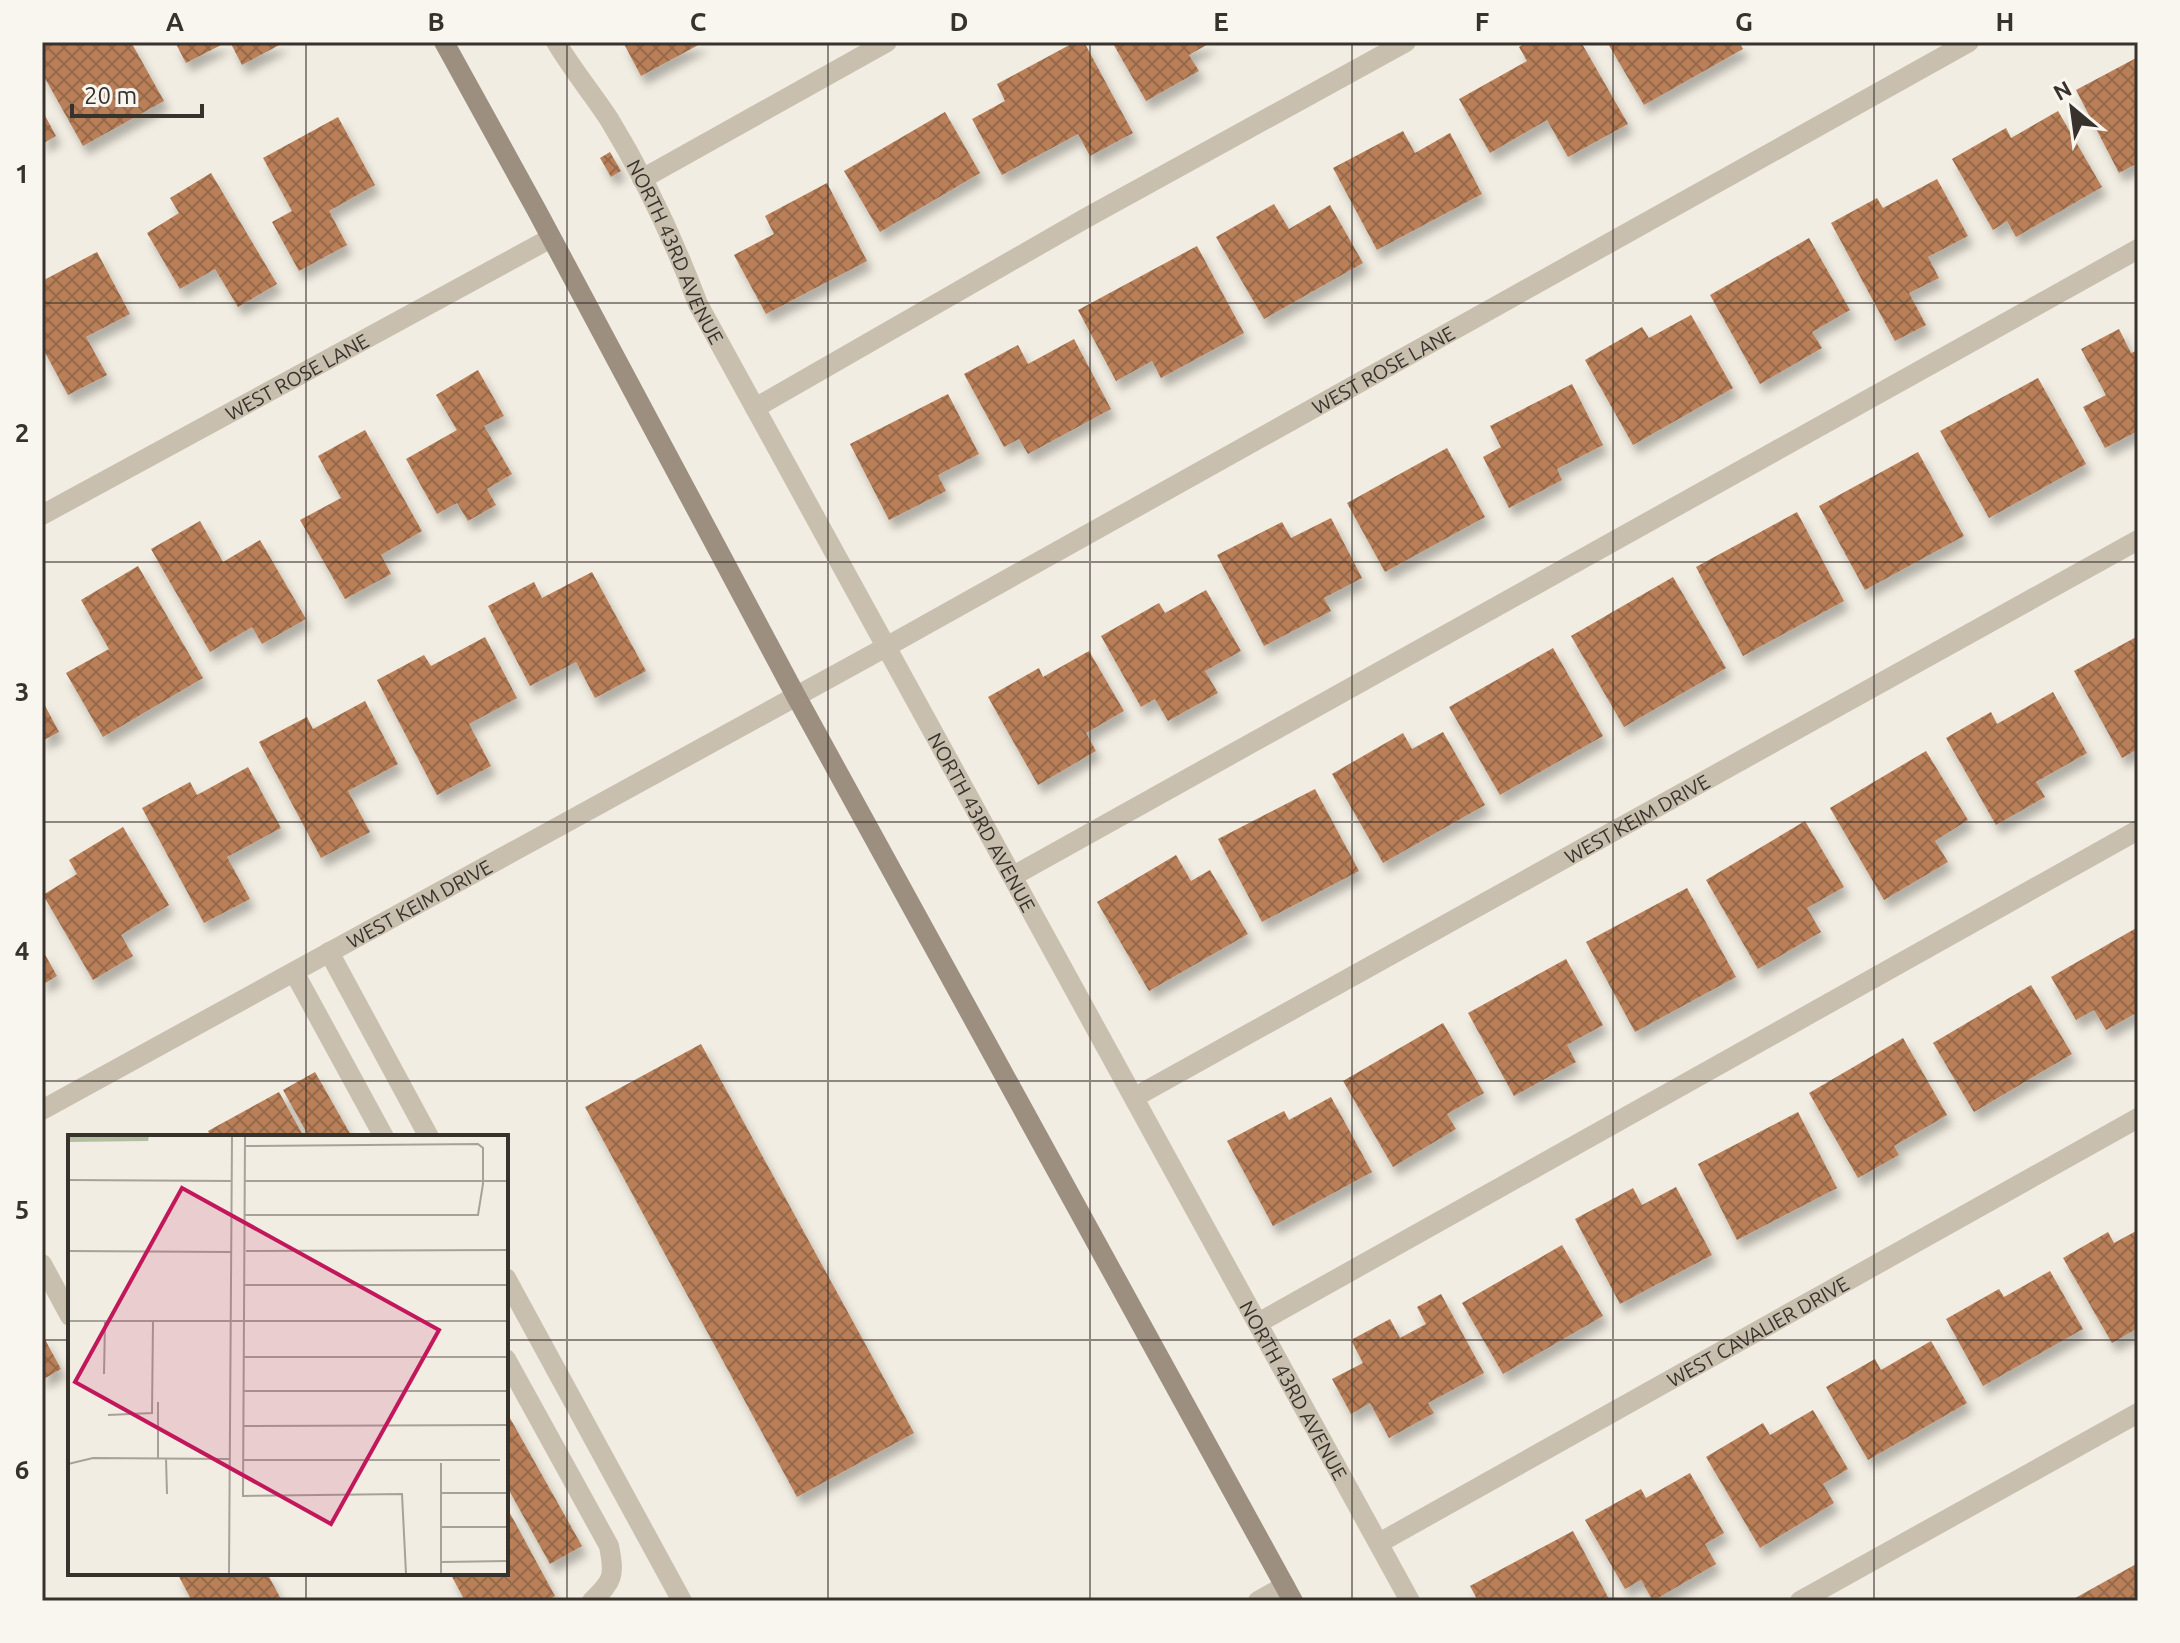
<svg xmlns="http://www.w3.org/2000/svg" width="2180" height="1643" viewBox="0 0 2180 1643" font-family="Ubuntu,sans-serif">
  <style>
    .building { fill: url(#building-cross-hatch); filter: url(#shadow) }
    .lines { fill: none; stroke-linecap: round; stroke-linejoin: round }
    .service { stroke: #c9bfaf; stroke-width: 20 }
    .minor { stroke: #c9bfaf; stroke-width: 20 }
    .secondary { stroke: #9c8f80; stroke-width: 20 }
    .grid { fill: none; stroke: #38322c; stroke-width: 2; stroke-opacity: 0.55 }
    .labels { text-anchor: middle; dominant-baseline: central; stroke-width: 7; stroke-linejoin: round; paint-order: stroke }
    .street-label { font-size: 20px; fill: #38322c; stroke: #f9f6ef }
    .inset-road { fill: none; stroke: #a7a299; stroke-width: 2 }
    .view { fill: #c2185b; fill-opacity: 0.15; stroke: #c2185b; stroke-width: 4 }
    .inset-edge { fill: none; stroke: #38322c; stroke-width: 4 }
    .neatline { fill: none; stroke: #38322c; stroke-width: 3 }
    .grid-label { font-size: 26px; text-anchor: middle; font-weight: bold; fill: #38322c }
  </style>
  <defs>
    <pattern id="building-cross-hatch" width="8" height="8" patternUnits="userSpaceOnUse" patternTransform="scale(2)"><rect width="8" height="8" fill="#b97f59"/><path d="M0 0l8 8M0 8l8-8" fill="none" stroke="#97694a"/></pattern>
    <filter id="shadow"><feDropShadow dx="5" dy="9" stdDeviation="4" flood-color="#0004"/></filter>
  </defs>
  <rect width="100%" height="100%" fill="#f1ede2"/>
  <g class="building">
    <polygon points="42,42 71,42 72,44 76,42 131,42 164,101 83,146 42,73"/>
    <polygon points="175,42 227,42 186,63"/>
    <polygon points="230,42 285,42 242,65"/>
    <polygon points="623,42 704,42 641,76"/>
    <polygon points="1075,42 1084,42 1133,133 1090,156 1078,134 1002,175 972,119 1005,101 997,84"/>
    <polygon points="1112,42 1212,42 1189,55 1199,71 1146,101"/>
    <polygon points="1528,42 1581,42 1628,124 1568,157 1547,120 1490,153 1459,99 1527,61 1519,47"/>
    <polygon points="1607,42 1739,42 1743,49 1644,105"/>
    <polygon points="2138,57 2138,163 2119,173 2076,90"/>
    <polygon points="42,110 56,136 42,144"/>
    <polygon points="2058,111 2102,187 2016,237 2007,221 1993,230 1952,159 2006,128 2011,138"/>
    <polygon points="945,112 980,173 880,232 844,171"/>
    <polygon points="338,117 375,185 329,211 347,245 299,271 272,222 292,211 263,158"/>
    <polygon points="1403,131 1415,153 1450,133 1482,194 1377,250 1333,168"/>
    <polygon points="610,152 621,171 611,177 600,158"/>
    <polygon points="211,173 277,284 238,307 215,269 180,289 147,233 179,213 170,198"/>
    <polygon points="1937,179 1968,236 1928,257 1939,278 1909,293 1926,325 1895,341 1831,223 1877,198 1883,208"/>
    <polygon points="827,183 867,261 766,314 734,255 774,234 765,216"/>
    <polygon points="1274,204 1289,229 1330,205 1363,263 1264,319 1216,237"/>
    <polygon points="1809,238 1850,310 1812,332 1822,348 1760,384 1710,295"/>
    <polygon points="1197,246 1244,333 1161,378 1152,361 1116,381 1078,310"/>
    <polygon points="97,252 130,314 86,337 107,375 68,395 42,347 42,281"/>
    <polygon points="1691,315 1733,388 1633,445 1585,360 1642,327 1649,338"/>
    <polygon points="2119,329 2131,353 2138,350 2138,431 2105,448 2083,407 2106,395 2081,349"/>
    <polygon points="1074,339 1111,409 1028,454 1019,439 1004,447 964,374 1018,345 1028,364"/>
    <polygon points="478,370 504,416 484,426 512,474 487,489 496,505 468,521 457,503 437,514 406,459 457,430 436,395"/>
    <polygon points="2038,378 2086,464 1989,518 1940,431"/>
    <polygon points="1572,384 1603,445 1557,469 1562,480 1509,508 1483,457 1501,447 1490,426"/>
    <polygon points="948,394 979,454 938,475 946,491 889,520 850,444"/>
    <polygon points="365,430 422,531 381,555 391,574 345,599 300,520 341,498 318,456"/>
    <polygon points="1447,448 1485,517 1385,572 1347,503"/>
    <polygon points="1918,452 1964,536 1865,590 1819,506"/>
    <polygon points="1797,512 1844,601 1743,656 1696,567"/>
    <polygon points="1331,518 1362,578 1324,598 1331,611 1264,646 1217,555 1282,522 1291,538"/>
    <polygon points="200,521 223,562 260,540 306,619 262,644 252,627 210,652 151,549"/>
    <polygon points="138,566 203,678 103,737 66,673 109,649 81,600"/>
    <polygon points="592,572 646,671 595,698 576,662 530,686 488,606 534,582 542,598"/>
    <polygon points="1673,577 1726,668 1624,727 1571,636"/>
    <polygon points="1206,590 1241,651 1205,671 1218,693 1168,721 1155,699 1141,707 1101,636 1159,603 1165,613"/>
    <polygon points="2138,636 2138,749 2122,758 2074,671"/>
    <polygon points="485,637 517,698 469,724 491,766 437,795 377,680 424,655 431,666"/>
    <polygon points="1553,648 1603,736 1500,795 1449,707"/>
    <polygon points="1089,651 1124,711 1086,733 1096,751 1038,785 988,697 1039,668 1043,677"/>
    <polygon points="2053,692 2087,753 2036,782 2045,797 1996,825 1946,738 1991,712 1997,724"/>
    <polygon points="42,700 59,732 42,741"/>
    <polygon points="365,701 398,764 348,791 370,832 321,858 259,742 307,717 313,729"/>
    <polygon points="1443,732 1485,805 1383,863 1332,774 1403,733 1412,749"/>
    <polygon points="1926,751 1968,820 1935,841 1948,862 1884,900 1830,808"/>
    <polygon points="248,767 281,828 227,857 250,899 204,923 142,808 190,782 197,795"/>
    <polygon points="1315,789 1359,871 1262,922 1218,839"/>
    <polygon points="1805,821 1844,887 1807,908 1821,932 1758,969 1706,880"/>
    <polygon points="123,827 169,905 121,935 133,956 93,980 43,895 77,874 69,860"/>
    <polygon points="1176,855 1191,881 1210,870 1248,934 1149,991 1097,902"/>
    <polygon points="1687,888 1736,977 1635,1032 1586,942"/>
    <polygon points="2138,927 2138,1012 2106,1030 2094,1010 2076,1020 2051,977"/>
    <polygon points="42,949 57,976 42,985"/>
    <polygon points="1566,959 1603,1025 1567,1045 1576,1062 1514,1096 1468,1013"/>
    <polygon points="2031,985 2072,1054 1974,1112 1933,1043"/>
    <polygon points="1443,1023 1484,1093 1447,1114 1456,1129 1393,1167 1343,1081"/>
    <polygon points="1903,1038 1947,1115 1894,1146 1899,1155 1858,1178 1809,1093"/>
    <polygon points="701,1044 914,1433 797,1497 585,1107"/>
    <polygon points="315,1072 352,1137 309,1137 283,1090"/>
    <polygon points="279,1092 304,1137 211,1137 208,1131"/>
    <polygon points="1331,1097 1372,1172 1273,1226 1227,1141 1284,1111 1289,1120"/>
    <polygon points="1798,1112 1837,1188 1737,1240 1698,1164"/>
    <polygon points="1676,1187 1712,1255 1620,1304 1575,1219 1633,1188 1642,1205"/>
    <polygon points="2138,1230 2138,1328 2112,1343 2063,1258 2108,1232 2114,1243"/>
    <polygon points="1562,1245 1603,1316 1503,1374 1462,1303"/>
    <polygon points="2050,1271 2083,1329 1983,1386 1946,1319 1999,1289 2004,1297"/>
    <polygon points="1441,1294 1484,1373 1428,1403 1434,1413 1389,1438 1370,1403 1351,1414 1332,1379 1363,1363 1351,1340 1390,1319 1400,1338 1426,1324 1417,1307"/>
    <polygon points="42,1334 61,1369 42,1380"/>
    <polygon points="1931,1341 1967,1403 1868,1460 1826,1387 1875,1359 1881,1370"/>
    <polygon points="1813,1410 1848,1469 1823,1484 1834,1503 1760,1548 1706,1457 1763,1423 1770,1435"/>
    <polygon points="506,1411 582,1546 550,1564 506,1485"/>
    <polygon points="1690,1473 1724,1533 1705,1544 1716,1564 1653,1601 1641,1580 1625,1589 1585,1520 1641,1489 1646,1498"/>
    <polygon points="506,1506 555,1596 546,1601 465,1601 450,1573 506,1573"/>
    <polygon points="1573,1531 1610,1601 1478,1601 1470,1586"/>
    <polygon points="2138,1563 2138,1601 2070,1601"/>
    <polygon points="177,1573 267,1573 282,1601 192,1601"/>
  </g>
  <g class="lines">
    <g class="service">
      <polyline points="755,408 1086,218 1406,42"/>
      <polyline points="1013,876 2138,249"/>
      <polyline points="329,952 429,1137"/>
      <polyline points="294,972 384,1137"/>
      <polyline points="42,1264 70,1316"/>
      <polyline points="506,1278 682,1601"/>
      <polyline points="1258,1323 2138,830"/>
      <path d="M506,1359L609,1546C615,1576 613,1581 592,1601"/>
      <polyline points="1800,1601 2138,1413"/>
    </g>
    <g class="minor">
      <path id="s1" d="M556,42C572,69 592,93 609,119C645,178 674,240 698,304L1410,1601"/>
      <polyline points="642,179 887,42"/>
      <path id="s2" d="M42,515L551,238"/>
      <path id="s3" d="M1135,1097L2138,540"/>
      <path id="s4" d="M42,1110L886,647L1969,42"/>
      <path id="s5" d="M1379,1543L2138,1118"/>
      <polyline points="1258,1601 1285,1586"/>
    </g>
    <polyline class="secondary" points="444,42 536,209 796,696 1293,1601"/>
  </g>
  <path class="grid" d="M306,42V1137M567,42V1601M828,42V1601M1090,42V1601M1352,42V1601M1613,42V1601M1874,42V1601M42,303H2138M42,562H2138M42,822H2138M42,1081H2138M42,1340H70M506,1340H2138M306,1573V1601"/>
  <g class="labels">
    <g class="street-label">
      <text stroke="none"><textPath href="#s1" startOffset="242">NORTH 43RD AVENUE</textPath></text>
      <text stroke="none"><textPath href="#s4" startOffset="1532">WEST ROSE LANE</textPath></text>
      <text stroke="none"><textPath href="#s2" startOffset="290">WEST ROSE LANE</textPath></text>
      <text stroke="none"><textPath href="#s3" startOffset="574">WEST KEIM DRIVE</textPath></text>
      <text stroke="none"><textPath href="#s1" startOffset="890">NORTH 43RD AVENUE</textPath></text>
      <text stroke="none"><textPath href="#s4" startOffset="430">WEST KEIM DRIVE</textPath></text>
      <text stroke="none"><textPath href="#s5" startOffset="434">WEST CAVALIER DRIVE</textPath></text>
      <text stroke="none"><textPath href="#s1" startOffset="1538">NORTH 43RD AVENUE</textPath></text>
    </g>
  </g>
  <g transform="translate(68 1135)">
    <rect width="440" height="440" fill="#f1ede2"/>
    <path d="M0,1H81L80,6L0,7Z" fill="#b2bfa3"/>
    <path class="inset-road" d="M177,1L175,361L334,359L338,439M0,45L163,46M176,46H440M176,80H410L415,49V13L410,9L177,11M0,116L163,117M178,116L440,115M176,150H440M0,186H440M176,222H440M36,239L37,187M176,256H440M40,280L84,278L85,187M176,291L440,290M90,323V267M98,323L99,359M176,325H432M373,328V439M0,329L25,323L162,324M373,358H440M373,392H440M373,427L440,426M161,439L164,1"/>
    <path class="view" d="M114,53L371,195L263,389L7,247Z"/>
    <rect width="440" height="440" class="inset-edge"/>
  </g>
  <rect width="2180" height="1643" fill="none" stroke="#f9f6ef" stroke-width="88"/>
  <g transform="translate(2072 108) rotate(331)" stroke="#f9f6ef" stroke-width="6" paint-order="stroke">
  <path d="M0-6L14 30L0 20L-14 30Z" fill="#38322c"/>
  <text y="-12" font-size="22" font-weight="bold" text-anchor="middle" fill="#38322c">N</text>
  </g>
  <path d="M72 104v12h130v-12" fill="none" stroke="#38322c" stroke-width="4"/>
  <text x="84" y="104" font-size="24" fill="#38322c" stroke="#f9f6ef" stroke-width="6" paint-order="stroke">20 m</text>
  <rect x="44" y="44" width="2092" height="1555" class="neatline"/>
  <g class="grid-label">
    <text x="175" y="31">A</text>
    <text x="436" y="31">B</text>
    <text x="698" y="31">C</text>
    <text x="959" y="31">D</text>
    <text x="1221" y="31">E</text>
    <text x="1482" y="31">F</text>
    <text x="1744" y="31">G</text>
    <text x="2005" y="31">H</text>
    <text x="22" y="183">1</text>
    <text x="22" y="442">2</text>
    <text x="22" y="701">3</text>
    <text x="22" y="960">4</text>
    <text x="22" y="1219">5</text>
    <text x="22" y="1479">6</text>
  </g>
</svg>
